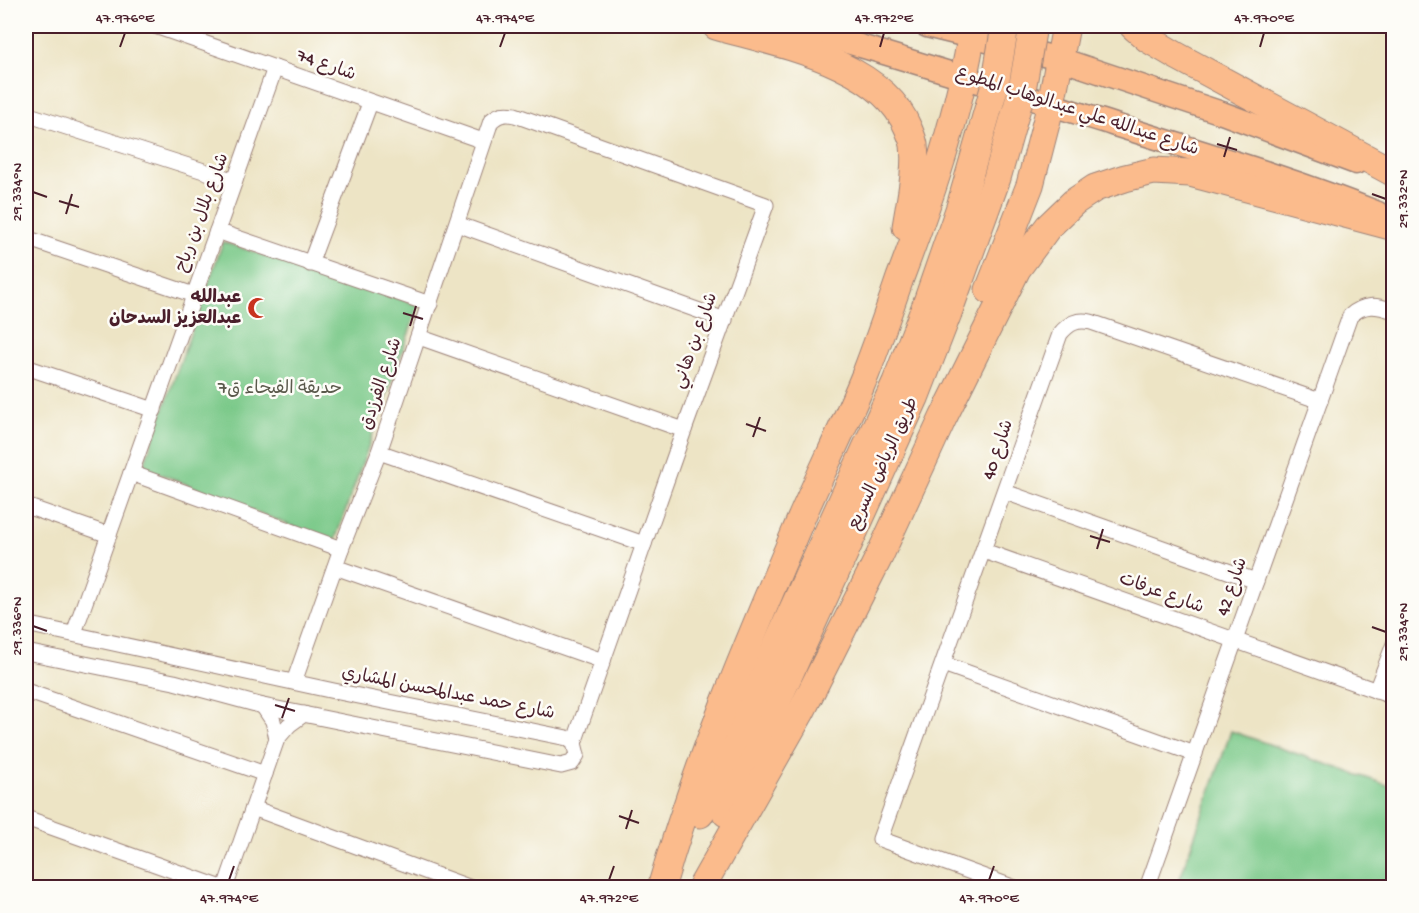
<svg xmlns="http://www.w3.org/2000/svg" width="1419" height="913" viewBox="0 0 1419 913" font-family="'Gochi Hand','Playpen Sans Arabic',sans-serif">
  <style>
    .green { fill: #7ac989; stroke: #62745a; stroke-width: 1.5 }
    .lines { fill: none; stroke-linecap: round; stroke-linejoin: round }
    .street-casing { stroke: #9c8278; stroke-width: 17 }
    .primary-casing { stroke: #9c8278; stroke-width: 25 }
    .highway-casing { stroke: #9c8278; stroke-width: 29 }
    .street { stroke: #fff; stroke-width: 15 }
    .primary { stroke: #fbbb8c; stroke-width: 22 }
    .highway { stroke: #fbbb8c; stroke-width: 27 }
    .highway-bridge-casing { stroke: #9c8278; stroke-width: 29; stroke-linecap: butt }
    .highway-bridge { stroke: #fbbb8c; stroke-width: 27 }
    .ticks { fill: none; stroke: #4a1f2b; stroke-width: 2 }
    .labels { text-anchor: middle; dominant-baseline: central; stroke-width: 5; stroke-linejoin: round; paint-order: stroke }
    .street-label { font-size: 18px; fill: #4a1f2b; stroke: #fdfcf7 }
    .poi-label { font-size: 18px; font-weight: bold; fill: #4a1f2b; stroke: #fdfcf7; text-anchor: end }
    .park-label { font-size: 18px; fill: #5b5a4c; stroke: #fdfcf7 }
    .neatline { fill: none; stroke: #4a1f2b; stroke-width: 2 }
    .ticks-label { font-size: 15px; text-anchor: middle; fill: #4a1f2b }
  </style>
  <rect width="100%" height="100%" fill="#fdfcf7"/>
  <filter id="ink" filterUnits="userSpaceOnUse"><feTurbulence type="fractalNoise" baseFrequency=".0167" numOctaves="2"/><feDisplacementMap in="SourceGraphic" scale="12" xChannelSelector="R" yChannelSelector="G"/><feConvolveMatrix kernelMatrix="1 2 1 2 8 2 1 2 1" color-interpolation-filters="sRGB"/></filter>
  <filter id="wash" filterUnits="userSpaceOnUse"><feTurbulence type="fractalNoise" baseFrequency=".008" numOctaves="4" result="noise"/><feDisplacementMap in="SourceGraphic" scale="24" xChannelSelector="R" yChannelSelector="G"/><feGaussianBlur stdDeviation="1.35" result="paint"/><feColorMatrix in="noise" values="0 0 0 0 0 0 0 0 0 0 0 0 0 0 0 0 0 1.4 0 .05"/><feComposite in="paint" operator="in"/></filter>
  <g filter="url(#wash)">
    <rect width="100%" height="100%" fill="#ede4c5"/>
    <g class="green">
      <polygon points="223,242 419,305 334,543 143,467"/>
      <polygon points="1231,731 1393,787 1393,887 1177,887"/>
    </g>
  </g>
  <g filter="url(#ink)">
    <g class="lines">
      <defs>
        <g id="street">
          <polyline points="155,26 483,141"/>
          <polyline points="26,114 235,181"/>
          <polyline points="457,224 725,320"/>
          <polyline points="217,231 430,304"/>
          <polyline points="26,238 194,295"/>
          <polyline points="310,264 370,103"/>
          <polyline points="419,337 684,430"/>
          <polyline points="26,367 154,410"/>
          <polyline points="379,452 644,544"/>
          <polyline points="131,473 341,549"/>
          <polyline points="1005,492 1256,581"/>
          <polyline points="26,506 109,535"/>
          <polyline points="984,551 1394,697"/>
          <polyline points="335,567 603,661"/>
          <polyline points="26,624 334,691 567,738 574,743 577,755 572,763 561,766 263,706 174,682 26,652"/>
          <polyline points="74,633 275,68"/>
          <polyline points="943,664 1195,754"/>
          <path d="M294,682L341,549L379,452L491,121C499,114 504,113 515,115L766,205L684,430L574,743"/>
          <polyline points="26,691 265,774"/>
          <polyline points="1376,691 1394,644"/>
          <polyline points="263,706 273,721 277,739"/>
          <polyline points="253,808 471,888"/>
          <polyline points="26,818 222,888"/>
          <polyline points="225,888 277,739 289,725 304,714"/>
          <path d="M1015,888L880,839L1060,334C1069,323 1077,319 1091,322L1320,401"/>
          <path d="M1147,888L1350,316C1364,303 1376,305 1394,311"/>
        </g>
        <g id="primary">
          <path d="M791,26C899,56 1005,90 1112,124C1201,152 1291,178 1378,213"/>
          <polyline points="927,26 1060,59 1222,113 1356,163"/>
        </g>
        <g id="highway">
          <path d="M716,26C778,44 881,62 908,128C910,133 913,139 914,145C917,172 910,201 906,227"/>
          <polyline points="1133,26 1148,39 1177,56 1394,173"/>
          <polyline points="989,290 1030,185 1051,104 1066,26"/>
          <polyline points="726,813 915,398 948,313"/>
          <polyline points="700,814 896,382 926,305"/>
          <path d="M661,888C697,762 749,641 800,521C821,472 846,423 866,373C878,342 889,310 900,278C931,196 960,112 973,26"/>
          <polyline points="701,888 802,710 879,557 943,418 1017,269 1048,227 1074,202 1095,188 1125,178 1154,171 1190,173 1394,227"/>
        </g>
      </defs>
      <use href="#street" class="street-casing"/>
      <use href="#primary" class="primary-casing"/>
      <use href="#highway" class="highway-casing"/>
      <use href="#street" class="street"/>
      <use href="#primary" class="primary"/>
      <use href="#highway" class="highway"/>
      <defs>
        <g id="highway-bridge">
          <polyline points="926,305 960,207 995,85 1005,26"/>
          <polyline points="948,313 997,178 1022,90 1033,26"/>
        </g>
      </defs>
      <use href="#highway-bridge" class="highway-bridge-casing"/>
      <use href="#highway-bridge" class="highway-bridge"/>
    </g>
  </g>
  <path class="ticks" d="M120,47L125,33M500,47L505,33M880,47L884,33M1260,47L1264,33M1217,144L1237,150M1224,157L1230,137M33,192L47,197M1372,194L1386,199M59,201L79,207M66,214L72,194M403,313L423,319M410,326L416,306M746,424L766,431M753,437L760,417M1090,536L1110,542M1097,549L1103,529M33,626L47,631M1372,627L1386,632M275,705L295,711M282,718L289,698M619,816L639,823M626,829L632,810M229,880L234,866M609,880L614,866M989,880L994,866"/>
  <defs>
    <symbol id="mosque-bare" viewBox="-9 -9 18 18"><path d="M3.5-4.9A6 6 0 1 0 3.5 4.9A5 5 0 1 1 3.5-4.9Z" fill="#c8321e" stroke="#fdfcf7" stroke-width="2.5" paint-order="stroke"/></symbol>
  </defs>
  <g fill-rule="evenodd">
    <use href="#mosque-bare" x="243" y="293" width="30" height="30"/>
  </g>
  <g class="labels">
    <g class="street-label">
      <text transform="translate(326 66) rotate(20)">شارع 74</text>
      <text transform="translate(1077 112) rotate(18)">شارع عبدالله علي عبدالوهاب المطوع</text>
      <text transform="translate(203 213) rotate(-70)">شارع بلال بن رباح</text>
      <text transform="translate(696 341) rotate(-70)">شارع بن هاني</text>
      <text transform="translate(382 384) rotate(-71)">شارع الفرزدق</text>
      <text transform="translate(999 450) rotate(-71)">شارع 40</text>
      <text transform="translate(884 464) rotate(-65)">طريق الرياض السريع</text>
      <text transform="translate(1233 587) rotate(-71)">شارع 42</text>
      <text transform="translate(1161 594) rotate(20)">شارع عرفات</text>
      <text transform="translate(448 694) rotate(11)">شارع حمد عبدالمحسن المشاري</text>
    </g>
    <g class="poi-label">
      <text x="241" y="298">عبدالله<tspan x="241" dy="21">عبدالعزيز السدحان</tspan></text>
    </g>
    <g class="park-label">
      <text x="280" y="389">حديقة الفيحاء ق7</text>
    </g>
  </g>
  <rect width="1419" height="913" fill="none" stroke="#fdfcf7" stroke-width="66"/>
  <rect x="33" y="33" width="1353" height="847" class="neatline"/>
  <g class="ticks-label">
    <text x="125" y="22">47.976°E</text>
    <text x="505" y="22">47.974°E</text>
    <text x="884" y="22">47.972°E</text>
    <text x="1264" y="22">47.970°E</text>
    <text transform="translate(16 192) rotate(-90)" y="5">29.334°N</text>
    <text transform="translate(1402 199) rotate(-90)" y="5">29.332°N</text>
    <text transform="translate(16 626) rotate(-90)" y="5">29.336°N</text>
    <text transform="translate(1402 632) rotate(-90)" y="5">29.334°N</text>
    <text x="229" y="902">47.974°E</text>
    <text x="609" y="902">47.972°E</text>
    <text x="989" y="902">47.970°E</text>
  </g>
</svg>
